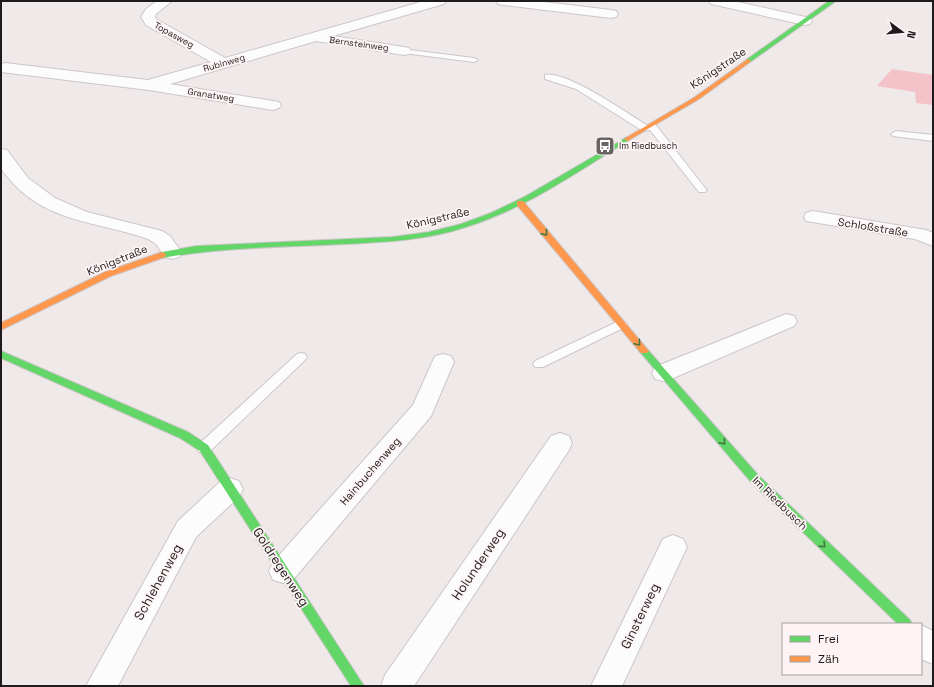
<svg xmlns="http://www.w3.org/2000/svg" width="934" height="687" viewBox="0 0 934 687" font-family="'Space Grotesk',sans-serif">
  <style>
    .green { fill: #f4c3ca }
    .lines { fill: none; stroke-linecap: round; stroke-linejoin: round }
    .lane-casing { stroke: #ccc6c7; stroke-width: 2 }
    .street-casing { stroke: #ccc6c7; stroke-width: 2 }
    .fast-casing { stroke: #ccc6c7; stroke-width: 2 }
    .slow-casing { stroke: #ccc6c7; stroke-width: 2 }
    .lane { fill: #fdfcfc; fill-rule: evenodd }
    .street { fill: #fdfcfc; fill-rule: evenodd }
    .fast { fill: #63d668; fill-rule: evenodd }
    .slow { fill: #ff974d; fill-rule: evenodd }
    .oneway { stroke: #417842 }
    .labels { text-anchor: middle; dominant-baseline: central; stroke-width: 3.5; stroke-linejoin: round; paint-order: stroke }
    .far-street-label { font-size: 9px; fill: #1f1a1b; stroke: #fff4f5 }
    .far-poi-label { font-size: 9px; fill: #1f1a1b; stroke: #fff4f5; text-anchor: start }
    .street-label { font-size: 11px; fill: #1f1a1b; stroke: #fff4f5 }
    .near-street-label { font-size: 13px; fill: #1f1a1b; stroke: #fff4f5 }
  </style>
  <rect width="100%" height="100%" fill="#f0e9ea"/>
  <polygon class="green" points="892,69 933,75 933,105 916,103 915,92 877,86"/>
  <g class="lines">
    <defs>
      <g id="lane">
        <polygon points="401,49 474,58 478,60 474,62 404,53 401,53"/>
        <path d="M545,75C566,70 628,114 648,126L649,124H655L705,188L707,190L705,192H699L650,130L643,131L576,89L545,79Z"/>
        <polygon points="896,131 933,135 933,141 893,136 891,134"/>
        <polygon points="621,320 627,324 625,327 543,367 535,367 533,364 535,361"/>
        <polygon points="301,353 305,354 307,357 305,360 209,452 204,453 199,452 197,448 199,444 297,354"/>
      </g>
      <g id="street">
        <polygon points="157,1 172,1 156,14 155,17 156,19 225,58 424,1 446,1 444,4 333,36 404,47 409,48 411,51 409,54 404,55 316,41 170,84 279,102 281,105 279,108 273,110 149,90 1,72 1,64 5,63 148,80 211,62 146,25 141,17 146,9"/>
        <polygon points="496,1 536,1 611,10 616,11 618,14 616,17 611,18 503,5 498,4"/>
        <polygon points="709,1 734,1 810,18 812,21 810,24 805,25 711,4"/>
        <path d="M1,149L7,150L28,178L55,198L87,212L162,231L170,236L182,253L179,257L172,259L165,257L156,244L148,239C101,222 48,223 12,182C9,178 2,172 1,167C0,162 1,154 1,149Z"/>
        <polygon points="813,211 926,230 933,233 933,246 915,239 806,221 804,217 806,213"/>
        <polygon points="786,314 794,316 797,321 794,326 671,379 663,381 655,379 652,373 655,367"/>
        <polygon points="443,354 451,356 454,362 431,416 293,580 283,583 273,580 269,571 273,562 413,405 435,356"/>
        <polygon points="560,433 569,436 572,443 569,450 414,686 381,686 385,675 551,436"/>
        <polygon points="230,478 239,481 243,489 239,497 196,537 118,686 86,686 178,521 221,481"/>
        <polygon points="673,535 683,539 687,547 622,686 591,686 663,539"/>
        <polygon points="921,625 933,631 933,664 921,659"/>
      </g>
      <g id="fast">
        <polygon points="829,1 836,1 750,62 746,62 746,60"/>
        <path d="M627,137L629,138V140C577,172 525,209 466,227C428,240 387,242 347,244C285,247 223,247 162,258L158,255L162,252L196,246L392,237L429,232L461,224L491,213L526,196Z"/>
        <polygon points="644,348 647,349 759,476 910,620 912,624 898,624 751,482 641,353 639,351"/>
        <polygon points="1,351 188,432 208,445 364,686 351,686 200,451 180,438 1,358"/>
      </g>
      <g id="slow">
        <polygon points="748,59 751,61 750,62 699,99 629,140 627,141 624,139 695,97"/>
        <polygon points="517,201 523,201 647,349 649,351 647,353 641,353 517,205"/>
        <polygon points="162,252 165,253 166,255 165,257 111,276 1,330 1,323 105,272"/>
      </g>
    </defs>
    <use href="#lane" class="lane-casing"/>
    <use href="#street" class="street-casing"/>
    <use href="#fast" class="fast-casing"/>
    <use href="#slow" class="slow-casing"/>
    <use href="#lane" class="lane"/>
    <use href="#street" class="street"/>
    <use href="#fast" class="fast"/>
    <use href="#slow" class="slow"/>
  </g>
  <defs><path id="oneway-chevron" d="M-2-3.5L2.5 0L-2 3.5" fill="none" stroke-width="1.6" stroke-linecap="round" stroke-linejoin="round"/></defs>
  <g class="oneway">
    <use href="#oneway-chevron" transform="translate(545 233) rotate(50)"/>
    <use href="#oneway-chevron" transform="translate(638 343) rotate(50)"/>
    <use href="#oneway-chevron" transform="translate(723 442) rotate(49)"/>
    <use href="#oneway-chevron" transform="translate(823 545) rotate(44)"/>
  </g>
  <defs>
    <symbol id="bus-square" viewBox="-11 -11 22 22"><rect x="-9" y="-9" width="18" height="18" rx="4" fill="#686263" stroke="#fff4f5"/><path d="M-5-6H5V4H4V6H2V4H-2V6H-4V4H-5ZM-3.5-4V0h7V-4ZM-3.5 1.2v1.5H-2V1.2ZM2 1.2v1.5H3.5V1.2Z" fill="#fff"/></symbol>
  </defs>
  <g fill-rule="evenodd">
    <use href="#bus-square" x="594" y="135" width="22" height="22"/>
  </g>
  <g class="labels">
    <g class="far-street-label">
      <text transform="translate(174 35) rotate(29)">Topasweg</text>
      <text transform="translate(359 44) rotate(8)">Bernsteinweg</text>
      <text transform="translate(224 63) rotate(-16)">Rubinweg</text>
      <text transform="translate(211 95) rotate(9)">Granatweg</text>
    </g>
    <g class="far-poi-label">
      <text x="619" y="146">Im Riedbusch</text>
    </g>
    <g class="street-label">
      <text transform="translate(718 68) rotate(-34)">Königstraße</text>
      <text transform="translate(438 218) rotate(-13)">Königstraße</text>
      <text transform="translate(873 227) rotate(9)">Schloßstraße</text>
      <text transform="translate(117 260) rotate(-22)">Königstraße</text>
      <text transform="translate(370 471) rotate(-49)">Hainbuchenweg</text>
      <text transform="translate(780 503) rotate(44)">Im Riedbusch</text>
    </g>
    <g class="near-street-label">
      <text transform="translate(478 564) rotate(-56)">Holunderweg</text>
      <text transform="translate(281 567) rotate(57)">Goldregenweg</text>
      <text transform="translate(158 582) rotate(-61)">Schlehenweg</text>
      <text transform="translate(640 616) rotate(-64)">Ginsterweg</text>
    </g>
  </g>
  <rect width="934" height="687" fill="none" stroke="#1f1a1b" stroke-width="4"/>
  <rect x="782" y="623" width="140" height="52" fill="#fff4f5" stroke="#a59d9e"/>
  <rect x="790" y="636" width="20" height="6" fill="#63d668" stroke="#a59d9e"/>
  <text x="818" y="643" font-size="12" fill="#1f1a1b">Frei</text>
  <rect x="790" y="656" width="20" height="6" fill="#ff974d" stroke="#a59d9e"/>
  <text x="818" y="663" font-size="12" fill="#1f1a1b">Zäh</text>
  <g transform="translate(902 32) rotate(106)" stroke="#fff4f5" stroke-width="3" paint-order="stroke">
  <path d="M0-3L7 15L0 10L-7 15Z" fill="#1f1a1b"/>
  <text y="-6" font-size="11" font-weight="bold" text-anchor="middle" fill="#1f1a1b">N</text>
  </g>
</svg>
